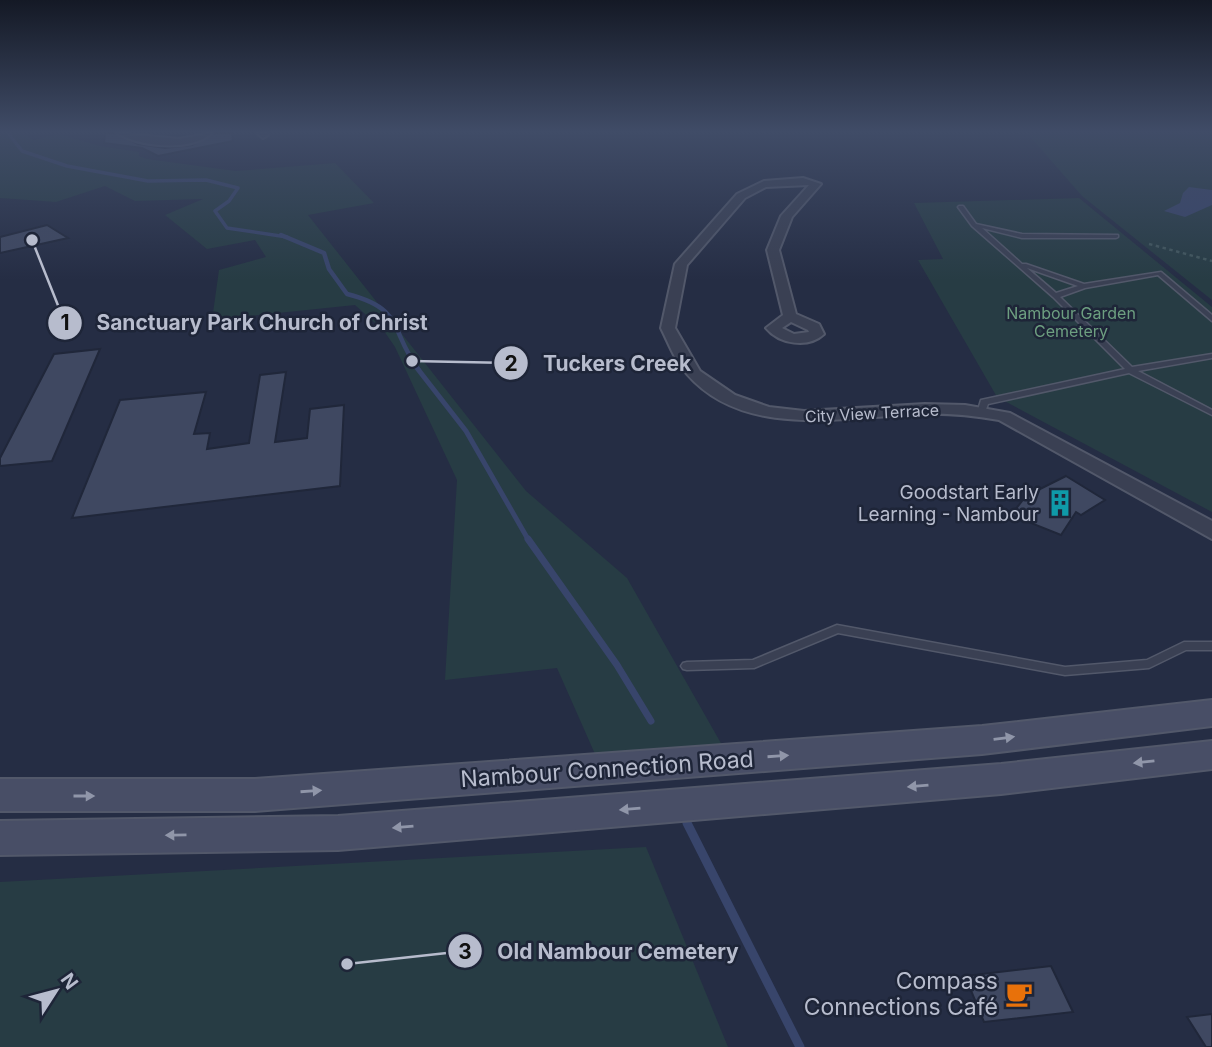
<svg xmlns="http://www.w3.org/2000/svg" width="1212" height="1047" viewBox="0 0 1212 1047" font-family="Inter,sans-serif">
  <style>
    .green { fill: #273c44 }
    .water { fill: #38456b }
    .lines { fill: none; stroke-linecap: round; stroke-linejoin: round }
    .stream-far4 { stroke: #38456b; stroke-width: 3.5 }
    .stream-far3 { stroke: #38456b; stroke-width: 4.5 }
    .stream-far2 { stroke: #38456b; stroke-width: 5 }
    .stream-far1 { stroke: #38456b; stroke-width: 7 }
    .stream { stroke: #38456b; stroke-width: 9 }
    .building { fill: #3f4861; stroke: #20273a; stroke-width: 2 }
    .lane-casing { stroke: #52586a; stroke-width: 3 }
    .street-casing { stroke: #52586a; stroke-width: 4 }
    .secondary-casing { stroke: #52586a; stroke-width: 4 }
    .path { stroke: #43585e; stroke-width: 2.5; stroke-dasharray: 3.5 3.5; stroke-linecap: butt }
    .lane { fill: #3a4053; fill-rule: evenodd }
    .street { fill: #3a4053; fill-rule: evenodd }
    .secondary { fill: #484e66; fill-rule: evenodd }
    .oneway { fill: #9096a9 }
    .labels { text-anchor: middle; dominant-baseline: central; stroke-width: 5; stroke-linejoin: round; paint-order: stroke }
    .far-park-label { font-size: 16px; fill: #6d9f80; stroke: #1e2538 }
    .far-street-label { font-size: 16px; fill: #b7bccd; stroke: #1e2538 }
    .poi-label { font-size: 19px; fill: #b7bccd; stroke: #1e2538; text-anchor: end }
    .near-street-label { font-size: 23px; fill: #b7bccd; stroke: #1e2538 }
    .near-poi-label { font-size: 23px; fill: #b7bccd; stroke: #1e2538; text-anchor: end }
    .leader { fill: none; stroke: #b7bccd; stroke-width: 2.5 }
    .callout-dot { fill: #b7bccd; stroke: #1e2538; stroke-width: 2.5 }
    .mark-label { font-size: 21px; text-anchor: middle; font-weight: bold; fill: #111 }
    .callout-label { font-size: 21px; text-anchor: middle; font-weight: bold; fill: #b7bccd; stroke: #1e2538; stroke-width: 5; stroke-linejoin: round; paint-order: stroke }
  </style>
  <rect width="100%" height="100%" fill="#252d44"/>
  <g class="green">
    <polygon points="0,133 24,133 34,140 59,134 100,146 139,152 139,156 147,159 236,171 335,163 374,203 308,215 526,491 627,578 726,752 595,754 557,668 445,680 457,480 395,347 384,331 355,305 212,320 219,270 266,257 255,240 207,249 165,215 203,199 135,201 105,186 56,202 0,198"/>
    <polygon points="1027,133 1212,133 1212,300 1082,196"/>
    <polygon points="1079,198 1212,307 1212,512 997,397 918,260 943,259 914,203"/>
    <polygon points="646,847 728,1047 0,1047 0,882"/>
  </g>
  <polygon class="water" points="1189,187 1212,190 1212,205 1185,217 1164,211 1180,203 1183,193"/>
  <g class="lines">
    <polyline class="stream-far4" points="8,133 22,151 67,166 148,181 206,180 238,188 229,201 215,211 227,228 287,237"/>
    <path class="stream-far3" d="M281,235L324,253L329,269L347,294C406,309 389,331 419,370"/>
    <polyline class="stream-far2" points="417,368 466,431 529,541"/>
    <polyline class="stream-far1" points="528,539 617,665 651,721"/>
    <polyline class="stream" points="687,823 800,1047"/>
  </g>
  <g class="building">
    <polygon points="105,133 115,133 138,144 165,148 192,145 215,133 232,133 233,141 158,156 142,148 104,143"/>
    <polygon points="47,225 68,238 0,253 0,237"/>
    <polygon points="100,349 52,461 0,466 0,458 54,354"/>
    <polygon points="286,372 275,442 307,438 310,409 344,405 340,486 72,518 120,400 206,392 194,434 210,433 207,449 249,443 260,375"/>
    <polygon points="1066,476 1105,500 1081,515 1076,512 1061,535 1011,515 1026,496"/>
    <polygon points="1051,966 1073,1012 984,1022 965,976"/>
    <polygon points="1212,1014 1212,1047 1206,1047 1187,1017"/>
  </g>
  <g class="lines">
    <defs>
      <g id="lane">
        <path d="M959,206H963L976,224L1022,234L1118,235V237L1116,238H1022L982,228L1022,264H1026L1084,284L1161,272L1212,315V321L1158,275L1085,288L1060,297L1132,367L1212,354V358L1138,371L1212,410V415L1129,373L988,404L985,412H979L978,410L981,400L1125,369L1053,297L972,226L958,207ZM1027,268L1078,286L1056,293Z"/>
        <polygon points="837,625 1065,667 1147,660 1184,642 1212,642 1212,650 1186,650 1149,668 1065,675 838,633 754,668 687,670 683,669 681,666 683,663 687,662 753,660"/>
      </g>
      <g id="street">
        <path d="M117,133L179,139L212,133C191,152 140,147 117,133Z"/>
        <polygon points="257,133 267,133 268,135 263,138"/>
        <path d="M803,178L821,184L792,217L779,250L796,314L819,324L824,334C808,349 779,344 766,328L783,315L767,250L781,216L809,185L766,187L745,198L687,265L675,328L700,371L735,395L769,407L804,411L925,404L965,405L1010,413L1212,521V539L999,420C975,416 951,413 925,414C849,416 745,441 687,374C675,361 669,344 661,328L675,264L737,194L764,181ZM791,322L808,330L809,332L794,334L782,328Z"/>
      </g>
      <g id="secondary">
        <polygon points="1212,700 1212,726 982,754 255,811 0,811 0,779 255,779 982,726"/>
        <polygon points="1212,741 1212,769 1001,794 338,850 0,855 0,821 338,816 1001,764"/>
      </g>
    </defs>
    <use href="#lane" class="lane-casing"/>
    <use href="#street" class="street-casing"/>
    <use href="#secondary" class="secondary-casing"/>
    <polyline class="path" points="1149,244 1212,261"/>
    <use href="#lane" class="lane"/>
    <use href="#street" class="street"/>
    <use href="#secondary" class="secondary"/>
  </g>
  <defs><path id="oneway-solid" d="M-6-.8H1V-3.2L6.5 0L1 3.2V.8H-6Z" transform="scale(1.75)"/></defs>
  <g class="oneway">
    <use href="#oneway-solid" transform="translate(1004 738) rotate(-7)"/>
    <use href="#oneway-solid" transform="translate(778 756) rotate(-4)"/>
    <use href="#oneway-solid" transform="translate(1144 762) rotate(174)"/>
    <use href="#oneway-solid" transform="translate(918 786) rotate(175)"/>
    <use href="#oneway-solid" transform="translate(311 791) rotate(-4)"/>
    <use href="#oneway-solid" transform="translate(84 796)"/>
    <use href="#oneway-solid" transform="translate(630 809) rotate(175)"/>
    <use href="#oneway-solid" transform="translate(403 827) rotate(175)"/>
    <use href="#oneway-solid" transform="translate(176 835) rotate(179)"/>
  </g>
  <linearGradient id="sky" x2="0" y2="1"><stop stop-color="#141925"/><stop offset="0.47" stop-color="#404c67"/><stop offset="1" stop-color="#404c67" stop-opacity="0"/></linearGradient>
  <rect width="1212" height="280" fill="url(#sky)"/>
  <defs>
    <symbol id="building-bare" viewBox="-9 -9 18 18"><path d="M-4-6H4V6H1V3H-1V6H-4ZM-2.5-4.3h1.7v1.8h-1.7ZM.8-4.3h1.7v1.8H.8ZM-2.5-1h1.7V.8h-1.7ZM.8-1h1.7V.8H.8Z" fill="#0f9aa8" stroke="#1e2538" stroke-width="2.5" paint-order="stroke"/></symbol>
    <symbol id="cafe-bare" viewBox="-9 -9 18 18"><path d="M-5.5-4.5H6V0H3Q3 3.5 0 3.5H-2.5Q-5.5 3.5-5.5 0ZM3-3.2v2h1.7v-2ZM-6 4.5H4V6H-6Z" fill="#e8710a" stroke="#1e2538" stroke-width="2.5" paint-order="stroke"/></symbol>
  </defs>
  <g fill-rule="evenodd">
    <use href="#building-bare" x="1041" y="484" width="38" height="38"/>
    <use href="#cafe-bare" x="1000" y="975" width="38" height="38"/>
  </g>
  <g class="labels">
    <g class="far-park-label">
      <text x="1071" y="313">Nambour Garden<tspan x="1071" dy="18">Cemetery</tspan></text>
    </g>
    <g class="far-street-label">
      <text transform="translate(872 413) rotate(-3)">City View Terrace</text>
    </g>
    <g class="poi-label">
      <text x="1039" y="492">Goodstart Early<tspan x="1039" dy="22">Learning - Nambour</tspan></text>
    </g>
    <g class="near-street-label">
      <text transform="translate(607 769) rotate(-4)">Nambour Connection Road</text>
    </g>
    <g class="near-poi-label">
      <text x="998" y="981">Compass<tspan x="998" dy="26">Connections Café</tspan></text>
    </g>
  </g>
  <path class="leader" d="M32 240L65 323M412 361L511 363M347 964L465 951"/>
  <g class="callout-dot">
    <circle cx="32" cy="240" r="7"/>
    <circle cx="412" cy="361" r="7"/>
    <circle cx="347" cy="964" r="7"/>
    <circle cx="65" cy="323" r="18"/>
    <circle cx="511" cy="363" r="18"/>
    <circle cx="465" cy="951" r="18"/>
  </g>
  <g class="mark-label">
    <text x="65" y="330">1</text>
    <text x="511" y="371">2</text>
    <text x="465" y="959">3</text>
  </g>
  <g class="callout-label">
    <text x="262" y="330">Sanctuary Park Church of Christ</text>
    <text x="617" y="371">Tuckers Creek</text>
    <text x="618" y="959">Old Nambour Cemetery</text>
  </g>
  <g transform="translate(56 991) rotate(54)" stroke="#1e2538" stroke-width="5" paint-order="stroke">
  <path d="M0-5L12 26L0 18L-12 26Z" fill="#b7bccd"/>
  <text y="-10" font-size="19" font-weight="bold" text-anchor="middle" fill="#b7bccd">N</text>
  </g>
</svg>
